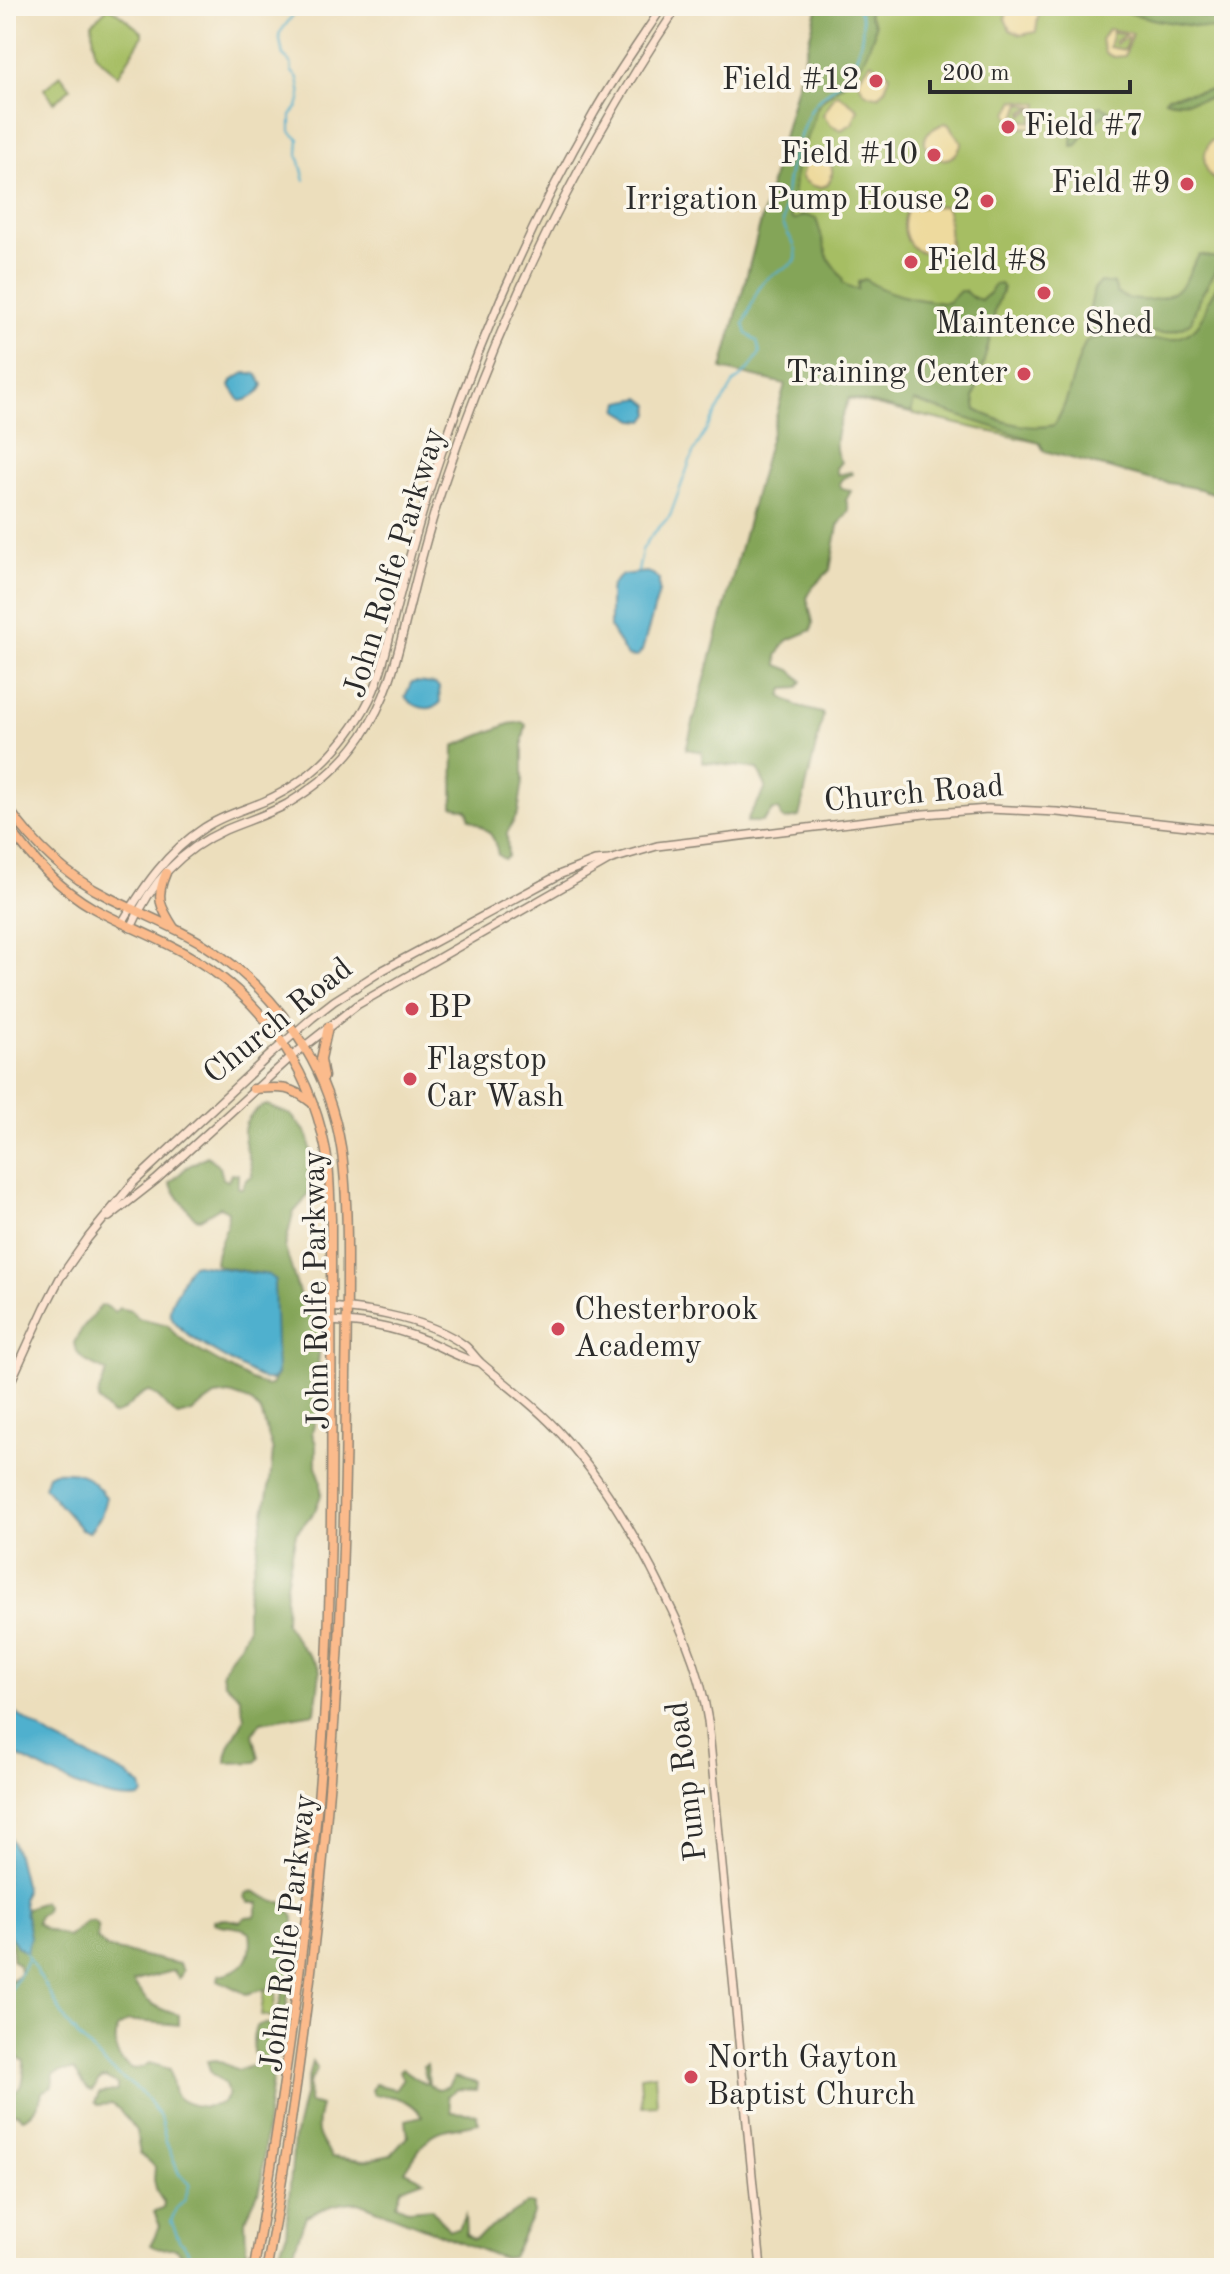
<svg xmlns="http://www.w3.org/2000/svg" width="1230" height="2274" viewBox="0 0 1230 2274" font-family="'Old Standard TT',serif">
  <style>
    .green { fill: #a6be63; stroke: #687447; stroke-width: 2 }
    .forest { fill: #84a559; stroke: #586842; stroke-width: 2 }
    .sand { fill: #eeda9e; stroke: #8c8264; stroke-width: 2; fill-rule: evenodd }
    .water { fill: #4fb0ce; stroke: #3d6e7c; stroke-width: 2 }
    .lines { fill: none; stroke-linecap: round; stroke-linejoin: round }
    .stream { stroke: #4fb0ce; stroke-width: 2 }
    .secondary-casing { stroke: #8c8474; stroke-width: 10 }
    .primary-casing { stroke: #8c8474; stroke-width: 11 }
    .secondary { stroke: #fde4d1; stroke-width: 7 }
    .primary { stroke: #fbbb8c; stroke-width: 8 }
    .poi-dot { fill: #d1495b; stroke: #fbf7ec; stroke-width: 3 }
    .labels { text-anchor: middle; dominant-baseline: central; stroke-width: 7; stroke-linejoin: round; paint-order: stroke }
    .poi-label { font-size: 32px; fill: #2b2b2b; stroke: #fbf7ec; text-anchor: start }
    .street-label { font-size: 32px; fill: #2b2b2b; stroke: #fbf7ec }
  </style>
  <rect width="100%" height="100%" fill="#fbf7ec"/>
  <filter id="ink" filterUnits="userSpaceOnUse"><feTurbulence type="fractalNoise" baseFrequency=".0125" numOctaves="2"/><feDisplacementMap in="SourceGraphic" scale="16" xChannelSelector="R" yChannelSelector="G"/><feConvolveMatrix kernelMatrix="1 2 1 2 8 2 1 2 1" color-interpolation-filters="sRGB"/></filter>
  <filter id="wash" filterUnits="userSpaceOnUse"><feTurbulence type="fractalNoise" baseFrequency=".006" numOctaves="4" result="noise"/><feDisplacementMap in="SourceGraphic" scale="32" xChannelSelector="R" yChannelSelector="G"/><feGaussianBlur stdDeviation="1.8" result="paint"/><feColorMatrix in="noise" values="0 0 0 0 0 0 0 0 0 0 0 0 0 0 0 0 0 1.4 0 .05"/><feComposite in="paint" operator="in"/></filter>
  <g filter="url(#wash)">
    <rect width="100%" height="100%" fill="#ecdebc"/>
    <g class="green">
      <polygon points="109,6 142,32 142,37 118,76 95,54 92,23"/>
      <polygon points="818,6 1166,6 1224,22 1224,486 722,369"/>
      <polygon points="61,75 71,88 54,102 44,89"/>
      <polygon points="264,1991 276,1993 272,2017 261,2015"/>
      <polygon points="655,2074 657,2105 642,2106 640,2076"/>
    </g>
    <g class="forest">
      <path d="M818,6H868L869,15L875,24L874,34L864,59L849,79L825,98L817,108L811,129L797,160L791,218L794,220L804,215L816,218L828,258L842,278L843,283L851,288L858,289V282L865,279C889,296 915,299 944,303L949,302L960,291H965L970,296L981,300L990,293L995,284H1000L1003,288L995,310L992,331L974,398L976,410C997,421 1030,431 1054,425C1070,402 1073,367 1086,341C1119,327 1178,357 1200,322C1205,315 1206,305 1210,298C1214,290 1219,283 1224,277V535L1219,529L1223,510L1219,495L1200,489L1148,479L1044,451L1039,442L914,401L911,413L849,398C842,417 828,444 841,462L836,468L838,475L851,472L852,474L842,479L839,484L842,488L851,491L846,500L849,510L838,526L830,570L813,587L807,598L813,622L812,630L786,641L777,656L778,665L791,670L802,681L798,688L784,689L781,696L799,707L822,713L823,716L799,817L785,820L781,817L779,810H773L762,822H747C750,808 761,802 766,787L758,769L702,762V752L686,749L785,384L722,369Z"/>
      <polygon points="1102,6 1166,6 1224,22 1224,31 1156,20"/>
      <path d="M1224,88V95C1206,99 1182,105 1165,99L1168,96Z"/>
      <path d="M1102,106L1110,111L1087,129L1077,145L1072,146C1072,127 1082,109 1102,106Z"/>
      <path d="M1200,255L1223,259L1199,299L1191,322L1183,328L1164,333L1118,331L1094,334L1086,329L1094,289L1100,282L1114,284L1117,293C1136,305 1169,302 1184,283C1190,274 1192,263 1200,255Z"/>
      <path d="M522,722L526,725L523,739V781L518,813L507,833L508,857L504,859L498,855C494,832 488,831 470,819L467,810L453,806L454,746L509,724Z"/>
      <path d="M267,1105L291,1115L306,1132L309,1139L314,1170L313,1184L303,1202L293,1213L285,1248L300,1296L307,1302H317L320,1344L317,1374L319,1406L312,1433L316,1444V1466L321,1480V1495L315,1511L296,1533L286,1584L285,1623L302,1648L319,1667L320,1672L315,1713L261,1722L253,1734L259,1758L256,1762L226,1763C226,1743 238,1735 244,1718L240,1697L225,1683L222,1674L230,1656L240,1644L247,1629V1599L270,1482L273,1451L261,1412L250,1401L230,1394L215,1396L192,1412L178,1416C165,1409 163,1397 148,1391C134,1396 127,1413 112,1415L98,1400L99,1392L107,1372C93,1365 76,1360 74,1343L83,1327L101,1306H106L115,1312L119,1308L131,1311L138,1318L168,1325L175,1334L194,1348L251,1380L266,1386L271,1385L277,1374L269,1275L221,1267L215,1263C216,1243 228,1234 228,1211L220,1207L200,1219L195,1218C187,1209 175,1194 170,1183L187,1167L207,1156L220,1167L223,1179L228,1181L231,1174H238V1188H242L246,1180L252,1176C253,1156 234,1134 251,1115C256,1110 259,1107 267,1105Z"/>
      <path d="M253,1891L275,1902H282L294,1917V1949L284,2024L273,2072L266,2125L262,2177L258,2193L245,2220L246,2250L241,2268H183L185,2265C174,2234 168,2257 150,2245L160,2226L154,2212L163,2209L164,2203L157,2192L154,2180L155,2167L140,2153L136,2131L120,2110L111,2104L98,2105L95,2102L99,2093L117,2091V2084L105,2078L100,2079L92,2091L88,2090L74,2070L61,2071L54,2074L52,2086L42,2092C40,2104 34,2114 23,2118L17,2113L9,2114L11,2094C27,2086 23,2076 24,2061L17,2057L6,2056V1986L10,1979L13,1980L20,1973L19,1966L12,1959V1947L6,1942V1908L22,1915L27,1908L43,1902L46,1905L45,1912L39,1916L36,1922C45,1932 56,1931 68,1937L87,1921L94,1922L98,1927L97,1939L107,1948L179,1964L183,1970L179,1979L173,1971C159,1975 147,1977 133,1982C147,2004 155,2008 179,2015V2025L136,2021H128L117,2028C114,2047 114,2059 133,2069L144,2067L149,2063L170,2069C172,2077 172,2088 176,2095C183,2108 221,2112 227,2096C228,2093 226,2087 225,2084L211,2073L207,2061L216,2060L238,2070L254,2065L257,2060C253,2052 250,2030 259,2025C262,2023 270,2024 274,2025L283,1990L278,1986L246,1994L218,1980L219,1975C244,1971 254,1958 250,1932C240,1925 225,1928 214,1923V1920L226,1919L240,1922L246,1917L255,1916L259,1902H249L245,1898L246,1894Z"/>
      <path d="M312,2061L317,2069L309,2083L308,2103L321,2106C314,2130 317,2137 332,2157L363,2161L391,2155L408,2136L406,2120L422,2116C410,2099 394,2095 374,2095L372,2090L375,2084L395,2089L403,2078L399,2071L402,2068L425,2084L427,2083L423,2066L427,2064L429,2085L438,2089L447,2087L454,2077L477,2083L476,2090L458,2089L447,2096L451,2112L476,2114L479,2123C430,2132 432,2129 405,2171L424,2180L402,2188L396,2204L409,2210L431,2208L449,2230L458,2229L465,2215L466,2235L474,2239L528,2203L533,2205V2214L512,2257L504,2258L494,2255L358,2202C339,2202 324,2208 306,2216L288,2268H276L278,2255L286,2235L294,2139Z"/>
    </g>
    <g class="sand">
      <polygon points="1009,6 1036,6 1039,11 1036,32 1021,35 1010,30 1005,19"/>
      <path d="M1108,29L1132,33L1125,56L1113,57L1105,53L1101,40ZM1113,32L1126,35L1116,41V44L1128,37L1125,50L1109,47Z"/>
      <path d="M871,62L890,75L885,89L878,96C866,96 861,90 858,79Z"/>
      <polygon points="838,94 858,109 852,124 841,130 831,125 823,115 835,95"/>
      <path d="M1015,100L1039,104L1033,127L1017,128L1011,122L1008,113ZM1021,103L1033,107L1023,112V115L1035,108L1032,122L1018,120L1016,118Z"/>
      <path d="M944,123L948,124L962,143C950,177 914,149 928,133C931,129 939,126 944,123Z"/>
      <path d="M1211,140L1224,142V146L1221,148L1217,166L1219,170L1224,171V185C1204,177 1199,158 1211,140Z"/>
      <path d="M807,155L828,160C834,168 833,177 827,185C817,190 808,185 801,177Z"/>
      <path d="M944,206L948,210L950,247C919,267 894,239 908,208Z"/>
    </g>
    <g class="water">
      <path d="M245,373L257,374L263,385C259,394 250,400 240,401L230,386L233,380Z"/>
      <polygon points="641,398 650,405 650,414 645,421 635,420 618,410 620,402"/>
      <polygon points="647,572 653,574 659,580 659,592 642,651 637,657 627,656 610,628 610,590 613,583 622,575"/>
      <path d="M415,682L435,684L439,687L440,703C430,713 413,707 405,697L411,683Z"/>
      <path d="M195,1264L269,1275L276,1280L274,1284L277,1374L272,1380H264C244,1368 173,1334 170,1312C169,1304 175,1295 179,1289C183,1279 186,1268 195,1264Z"/>
      <path d="M54,1472C82,1470 89,1476 106,1497L101,1516L89,1532L81,1529L44,1487L48,1475Z"/>
      <path d="M6,1707L55,1739L129,1776L141,1786L143,1794L140,1798C97,1805 44,1767 6,1751Z"/>
      <polygon points="6,1829 16,1851 25,1889 23,1899 30,1937 26,1953 17,1946 6,1930"/>
    </g>
    <g class="lines">
      <g class="stream">
        <polyline points="290,6 293,15 279,34 283,56 291,63 292,72 298,78 301,96 298,107 291,115 291,132 299,139 298,154 305,180"/>
        <path d="M638,572L642,550L651,536L670,516L693,453L733,384L750,368L760,353L757,341L747,334L744,324C751,309 755,288 768,278C777,271 788,269 796,260C799,245 787,237 783,223C786,197 787,169 797,144C802,132 806,115 815,104C824,93 838,86 846,75C858,60 871,20 855,6"/>
        <polyline points="25,1952 71,2029 106,2065 144,2095 160,2117 166,2142 179,2174 190,2184 184,2201 176,2209 171,2221 180,2242 188,2251 189,2264 193,2268"/>
        <polyline points="6,1998 23,1968 28,1957"/>
      </g>
    </g>
  </g>
  <g filter="url(#ink)">
    <g class="lines">
      <defs>
        <g id="secondary">
          <path d="M122,923C144,886 167,852 204,828C223,815 244,810 265,801C308,782 341,749 365,708C383,677 388,640 397,605C410,554 424,504 441,454C481,336 532,221 594,113C615,76 640,41 663,6"/>
          <path d="M131,928C150,883 181,850 225,830C246,821 267,815 287,804C316,787 343,764 362,736C391,694 399,647 411,600C421,559 432,517 446,477C502,311 580,152 678,6"/>
          <polyline points="109,1217 156,1180 291,1057 357,1005 608,861"/>
          <path d="M330,1307C372,1310 430,1320 464,1345C471,1350 475,1358 481,1363C509,1387 538,1408 563,1436C599,1476 626,1520 651,1568C678,1621 699,1662 708,1721L761,2268"/>
          <path d="M330,1321C364,1323 389,1326 422,1339C441,1346 459,1359 479,1362"/>
          <polyline points="6,1392 45,1307 60,1278 88,1238 133,1183 271,1054 312,1018 334,1001 383,970 561,874 595,861 609,860 657,846 924,814 988,809 1057,812 1224,830"/>
        </g>
        <g id="primary">
          <path d="M6,805C32,843 66,876 108,897C139,913 173,926 203,944C245,970 279,1005 305,1048C345,1114 347,1178 347,1252C347,1293 347,1334 346,1375C346,1677 320,1971 267,2268"/>
          <path d="M6,823C29,856 58,888 93,908C125,926 160,938 191,957C267,1001 316,1078 328,1164C330,1182 330,1200 331,1219C331,1400 335,1582 321,1764C308,1933 283,2101 254,2268"/>
          <path d="M166,873C155,898 160,906 174,928"/>
          <polyline points="324,1077 321,1059 328,1027"/>
          <path d="M253,1089C280,1087 290,1085 312,1103"/>
        </g>
      </defs>
      <use href="#secondary" class="secondary-casing"/>
      <use href="#primary" class="primary-casing"/>
      <use href="#secondary" class="secondary"/>
      <use href="#primary" class="primary"/>
    </g>
  </g>
  <g class="poi-dot">
    <circle cx="876" cy="81" r="8"/>
    <circle cx="1008" cy="127" r="8"/>
    <circle cx="934" cy="155" r="8"/>
    <circle cx="1187" cy="184" r="8"/>
    <circle cx="987" cy="201" r="8"/>
    <circle cx="911" cy="262" r="8"/>
    <circle cx="1044" cy="293" r="8"/>
    <circle cx="1024" cy="374" r="8"/>
    <circle cx="412" cy="1009" r="8"/>
    <circle cx="410" cy="1079" r="8"/>
    <circle cx="558" cy="1329" r="8"/>
    <circle cx="691" cy="2077" r="8"/>
  </g>
  <g class="labels">
    <g class="poi-label">
      <text x="860" y="81" text-anchor="end">Field #12</text>
      <text x="1024" y="127">Field #7</text>
      <text x="918" y="155" text-anchor="end">Field #10</text>
      <text x="1171" y="184" text-anchor="end">Field #9</text>
      <text x="971" y="201" text-anchor="end">Irrigation Pump House 2</text>
      <text x="927" y="262">Field #8</text>
      <text x="1044" y="325" text-anchor="middle">Maintence Shed</text>
      <text x="1008" y="374" text-anchor="end">Training Center</text>
      <text x="428" y="1009">BP</text>
      <text x="426" y="1061">Flagstop<tspan x="426" dy="37">Car Wash</tspan></text>
      <text x="574" y="1311">Chesterbrook<tspan x="574" dy="37">Academy</tspan></text>
      <text x="707" y="2059">North Gayton<tspan x="707" dy="37">Baptist Church</tspan></text>
    </g>
    <g class="street-label">
      <text transform="translate(396 563) rotate(-73)">John Rolfe Parkway</text>
      <text transform="translate(914 795) rotate(-5)">Church Road</text>
      <text transform="translate(279 1022) rotate(-39)">Church Road</text>
      <text transform="translate(318 1290) rotate(-91)">John Rolfe Parkway</text>
      <text transform="translate(688 1781) rotate(-97)">Pump Road</text>
      <text transform="translate(290 1933) rotate(-83)">John Rolfe Parkway</text>
    </g>
  </g>
  <rect width="1230" height="2274" fill="none" stroke="#fbf7ec" stroke-width="32"/>
  <path d="M930 80v12h200v-12" fill="none" stroke="#2b2b2b" stroke-width="4"/>
  <text x="942" y="80" font-size="24" fill="#2b2b2b" stroke="#fbf7ec" stroke-width="6" paint-order="stroke">200 m</text>
</svg>
